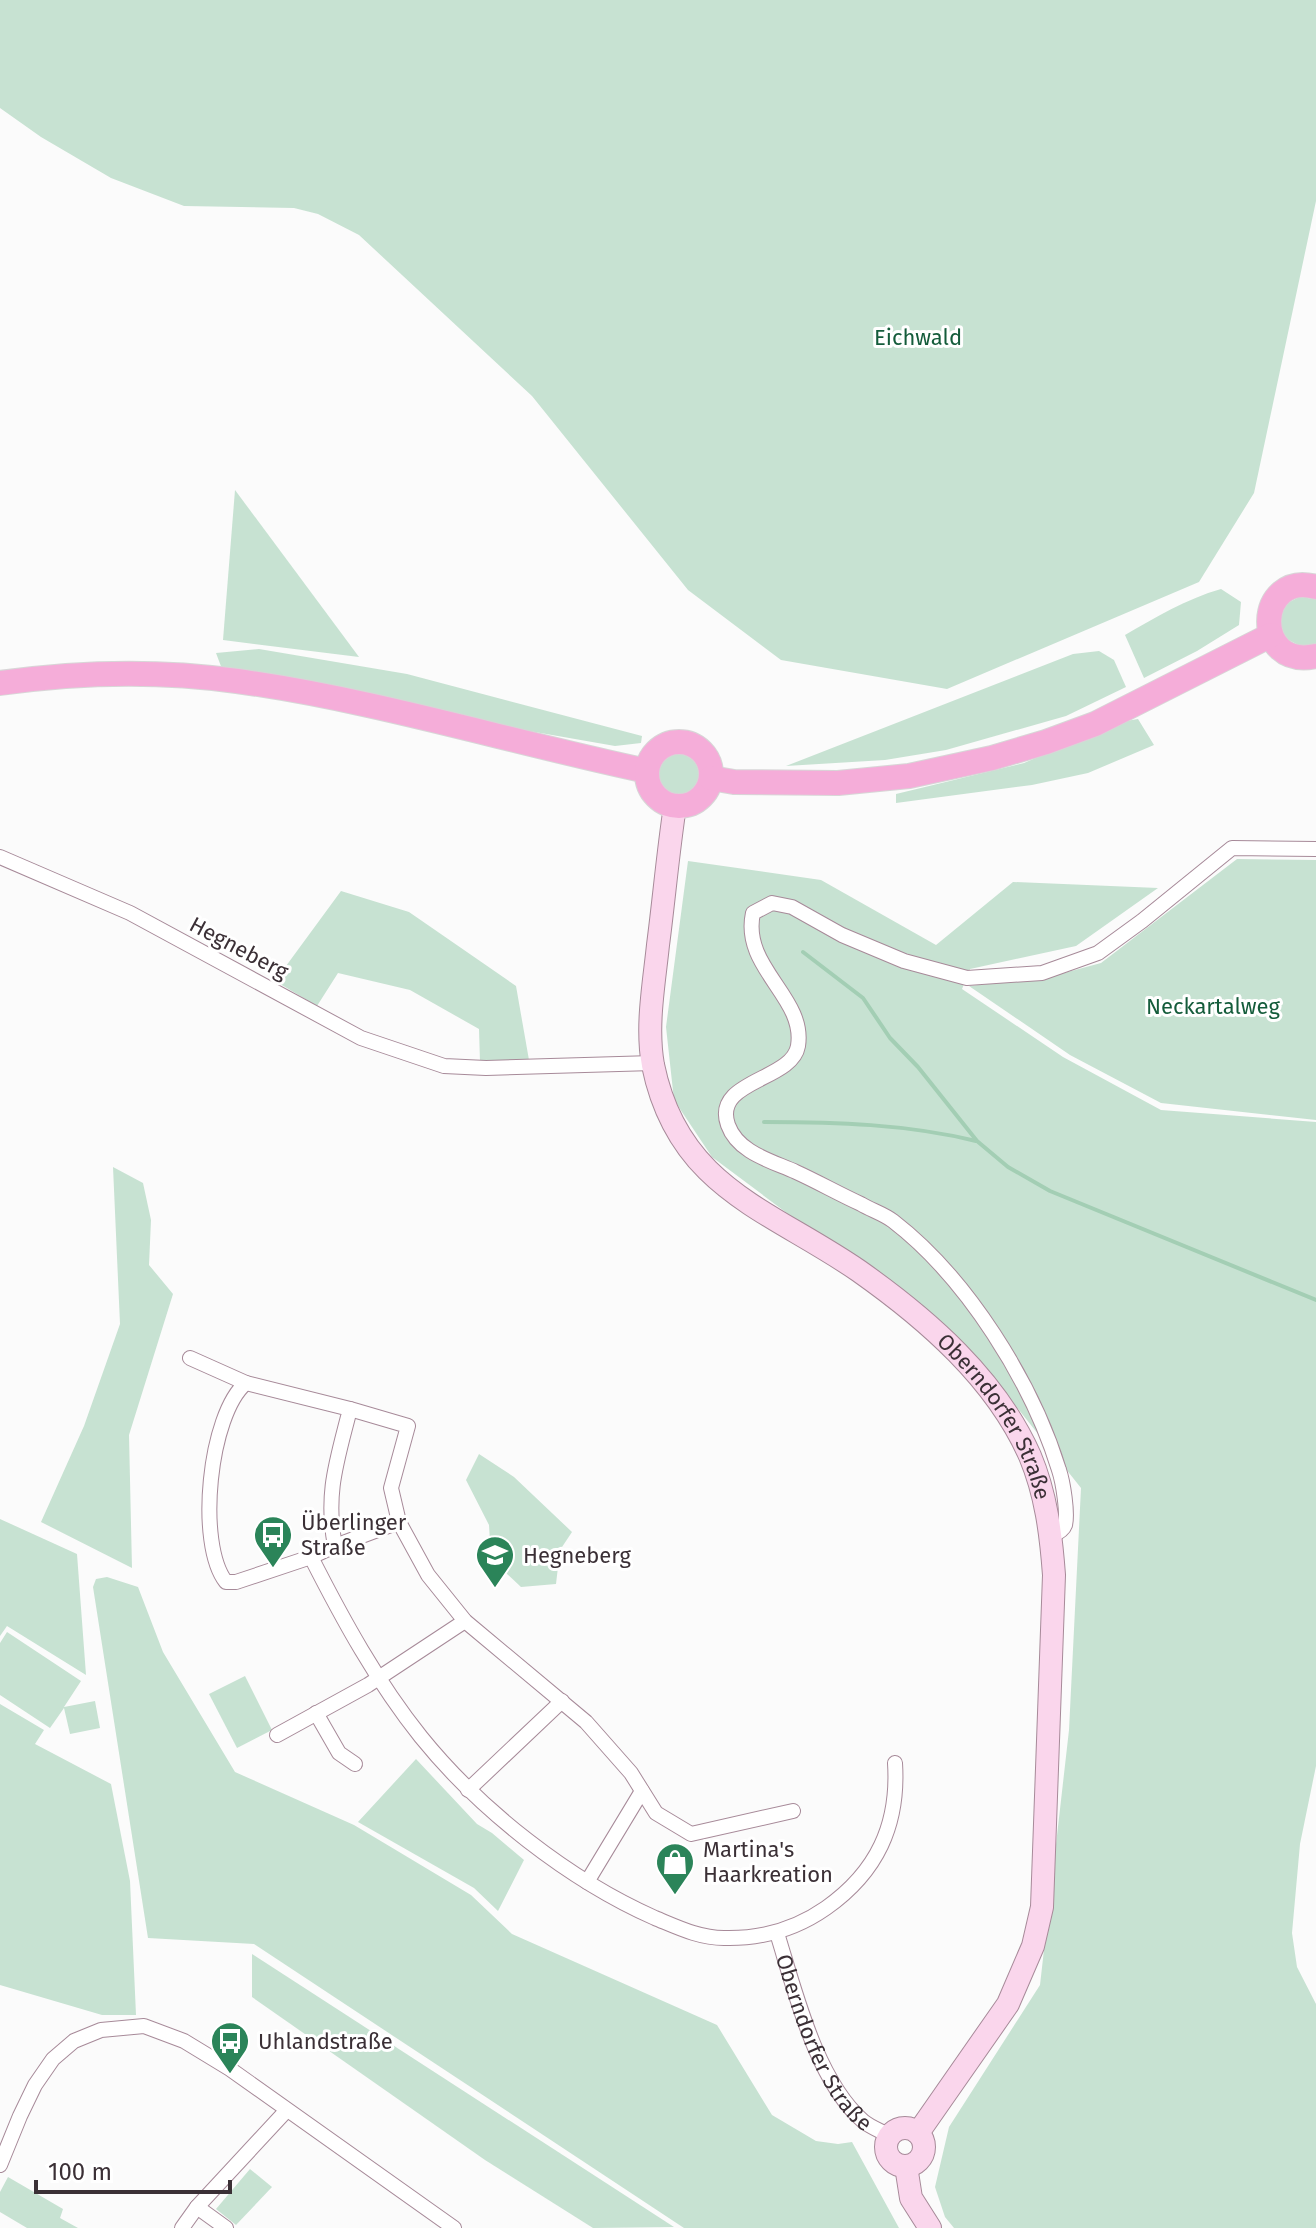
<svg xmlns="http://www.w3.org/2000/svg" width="1316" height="2228" viewBox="0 0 1316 2228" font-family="'Fira Sans',sans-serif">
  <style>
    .green { fill: #c7e2d2 }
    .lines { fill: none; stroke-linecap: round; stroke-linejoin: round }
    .stream { stroke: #a3ceb4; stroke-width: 4 }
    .street-casing { stroke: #a78a99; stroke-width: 16 }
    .secondary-casing { stroke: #a78a99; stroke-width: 24 }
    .primary-casing { stroke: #d8d6d7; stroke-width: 26 }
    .street { stroke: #fff; stroke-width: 14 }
    .secondary { stroke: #fad6ec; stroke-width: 22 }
    .primary { stroke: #f5add9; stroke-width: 24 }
    .labels { text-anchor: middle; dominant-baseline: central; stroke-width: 6; stroke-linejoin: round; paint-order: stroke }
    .park-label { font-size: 22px; fill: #145c3b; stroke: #fff }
    .street-label { font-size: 22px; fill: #3b3036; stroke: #fff }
    .poi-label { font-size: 22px; fill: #3b3036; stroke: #fff; text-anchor: start }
  </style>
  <rect width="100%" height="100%" fill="#fbfbfb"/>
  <g class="green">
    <polygon points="0,0 1316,0 1316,201 1254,493 1199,582 947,689 781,660 688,590 532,396 359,235 318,214 294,208 184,206 111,178 41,137 0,108"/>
    <polygon points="235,490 359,657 223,640"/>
    <path d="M1221,589L1241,602L1239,625L1197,651L1144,678L1125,635C1156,617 1186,599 1221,589Z"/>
    <polygon points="1299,597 1316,599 1316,644 1304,648 1285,638 1279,617 1286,604"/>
    <polygon points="259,649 407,674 642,736 641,743 615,746 512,728 222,669 216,653"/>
    <polygon points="1099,651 1114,660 1126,687 1066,716 946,750 885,760 786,766 1073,654"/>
    <polygon points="1138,719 1154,745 1088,773 1032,785 896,803 896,794 1024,763 1120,722"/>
    <circle cx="679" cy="776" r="25"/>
    <polygon points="1237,859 1316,860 1316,1120 1161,1103 1070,1055 969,986 1049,977 1101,963"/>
    <polygon points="688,861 821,880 936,945 1013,882 1158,888 1076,946 970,969 962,989 1063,1057 1161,1110 1316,1122 1316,1766 1300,1844 1292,1933 1297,1967 1316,2004 1316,2228 954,2228 945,2217 935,2187 949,2127 1040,1985 1069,1730 1081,1488 988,1371 910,1295 815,1234 712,1157 674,1100 666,1027"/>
    <polygon points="341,891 409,912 516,986 529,1060 480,1062 479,1029 410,990 338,973 317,1006 275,981"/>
    <polygon points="113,1167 143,1183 151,1220 149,1265 173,1294 129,1435 132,1568 41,1522 84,1426 120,1324"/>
    <polygon points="479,1454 514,1477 572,1532 560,1550 556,1584 521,1587 491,1559 489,1525 466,1480"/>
    <polygon points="0,1519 77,1554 86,1675 7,1626 0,1636"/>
    <polygon points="107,1577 138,1587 163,1652 235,1772 354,1825 471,1895 512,1934 717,2025 772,2115 816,2141 838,2144 852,2142 899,2228 684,2228 254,1944 148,1938 93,1587 96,1579"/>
    <polygon points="7,1632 81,1681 64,1707 95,1701 100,1728 70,1734 64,1708 50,1728 0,1695 0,1643"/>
    <polygon points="245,1676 272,1730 237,1748 209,1694"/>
    <polygon points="0,1704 44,1730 35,1744 111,1784 130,1881 136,2015 102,2015 0,1985"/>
    <polygon points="416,1759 477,1824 492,1833 524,1860 498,1911 474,1888 358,1822"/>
    <polygon points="252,1954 674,2227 593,2228 485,2160 252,1997"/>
    <polygon points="250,2169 272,2187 236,2225 216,2209"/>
    <polygon points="8,2177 63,2209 60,2218 78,2228 27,2228 0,2212 0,2192"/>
  </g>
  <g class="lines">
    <g class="stream">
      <polyline points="803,952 863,998 890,1038 918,1067 977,1141 1008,1167 1050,1191 1316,1300"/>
      <path d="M764,1122C835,1122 907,1124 976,1141"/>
    </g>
    <defs>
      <g id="street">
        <polyline points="0,857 130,913 361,1038 444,1066 486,1068 653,1063"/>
        <path d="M190,1358L246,1383C209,1414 196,1544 226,1582H236L311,1557C343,1620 377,1682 421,1737C480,1810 569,1880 655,1918C677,1927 699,1938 724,1938C761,1939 796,1929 826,1908C877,1872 899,1825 895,1763"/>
        <path d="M246,1383L350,1409C337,1461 325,1493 335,1546L311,1557"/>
        <polyline points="399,1522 428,1575 465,1621 586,1722 631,1773 656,1813 691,1834 793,1811"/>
        <path d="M1051,1536C1056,1534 1063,1531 1065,1525C1068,1513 1063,1482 1059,1470C1032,1382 967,1278 893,1221C884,1214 871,1210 861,1204C839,1194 818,1182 796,1172C772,1161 738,1153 728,1125C712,1080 792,1081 798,1046C806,997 741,968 753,913L772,903L792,907L842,935L904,961L967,978L1042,973L1098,953L1142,921L1232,848L1316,849"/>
        <polyline points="335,1546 399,1522 391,1488 408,1426 350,1409"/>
        <polyline points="316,1713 339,1753 355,1764"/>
        <polyline points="277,1735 368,1685 465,1621"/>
        <polyline points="468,1790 562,1701"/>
        <polyline points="587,1882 642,1791"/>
        <path id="s1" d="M777,1933C795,1991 816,2080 863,2121C870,2127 881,2131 890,2136"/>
        <polyline points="0,2165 20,2116 35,2085 53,2059 74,2041 101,2030 144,2026 184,2041 230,2069 454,2228"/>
        <polyline points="197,2207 226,2228"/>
        <polyline points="182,2228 197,2207 286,2111"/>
      </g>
      <g id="secondary">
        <path id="s2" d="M675,806C668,852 664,899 658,945C654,984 646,1026 653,1065C678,1188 769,1209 859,1271C927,1319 996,1379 1030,1456C1046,1494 1051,1534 1054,1575L1042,1907L1033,1946L1008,2004L918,2133"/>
        <circle cx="905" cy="2147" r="19"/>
        <polyline points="906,2166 911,2198 930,2228"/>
      </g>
      <g id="primary">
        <path d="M1316,587C1256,570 1251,670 1316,656"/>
        <path d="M0,683C78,672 158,670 237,681C375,700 510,742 647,771"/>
        <circle cx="679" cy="774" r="32"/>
        <polyline points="711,778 734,782 838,783 909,776 992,758 1046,742 1095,724 1271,635"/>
      </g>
    </defs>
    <use href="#street" class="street-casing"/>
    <use href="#secondary" class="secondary-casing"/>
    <use href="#primary" class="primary-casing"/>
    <use href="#street" class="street"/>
    <use href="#secondary" class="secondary"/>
    <use href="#primary" class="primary"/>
  </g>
  <defs>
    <symbol id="bus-pin" viewBox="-11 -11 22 30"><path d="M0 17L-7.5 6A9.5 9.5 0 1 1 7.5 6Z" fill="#2b8459" stroke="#fff"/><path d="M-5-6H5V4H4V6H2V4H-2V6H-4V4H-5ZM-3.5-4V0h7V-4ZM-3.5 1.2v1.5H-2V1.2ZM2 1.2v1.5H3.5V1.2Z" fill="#fff"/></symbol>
    <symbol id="school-pin" viewBox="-11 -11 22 30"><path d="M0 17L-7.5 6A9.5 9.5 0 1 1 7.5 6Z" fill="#2b8459" stroke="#fff"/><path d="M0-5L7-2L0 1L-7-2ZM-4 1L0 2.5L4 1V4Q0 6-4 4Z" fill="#fff"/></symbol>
    <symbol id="shop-pin" viewBox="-11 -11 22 30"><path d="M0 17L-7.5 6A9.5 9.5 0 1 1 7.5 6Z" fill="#2b8459" stroke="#fff"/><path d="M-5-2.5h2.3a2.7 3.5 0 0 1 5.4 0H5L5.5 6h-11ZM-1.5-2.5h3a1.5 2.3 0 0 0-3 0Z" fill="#fff"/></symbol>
  </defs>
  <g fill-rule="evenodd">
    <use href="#bus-pin" x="251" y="1513" width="44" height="60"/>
    <use href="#school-pin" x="473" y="1533" width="44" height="60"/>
    <use href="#shop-pin" x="653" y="1840" width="44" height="60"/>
    <use href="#bus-pin" x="208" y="2019" width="44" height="60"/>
  </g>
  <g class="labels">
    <g class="park-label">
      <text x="918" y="337">Eichwald</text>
      <text x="1213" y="1006">Neckartalweg</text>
    </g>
    <g class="street-label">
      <text transform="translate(239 948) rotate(28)">Hegneberg</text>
      <text stroke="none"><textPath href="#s2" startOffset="766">Oberndorfer Straße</textPath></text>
      <text stroke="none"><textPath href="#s1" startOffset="120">Oberndorfer Straße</textPath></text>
    </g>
    <g class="poi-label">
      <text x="301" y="1522">Überlinger<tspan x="301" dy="25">Straße</tspan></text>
      <text x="523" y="1555">Hegneberg</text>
      <text x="703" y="1849">Martina's<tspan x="703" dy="25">Haarkreation</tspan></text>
      <text x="258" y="2041">Uhlandstraße</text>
    </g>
  </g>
  <path d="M36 2180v12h194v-12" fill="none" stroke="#3b3036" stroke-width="4"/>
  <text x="48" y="2180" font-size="24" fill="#3b3036" stroke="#ffffff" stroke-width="6" paint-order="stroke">100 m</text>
</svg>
